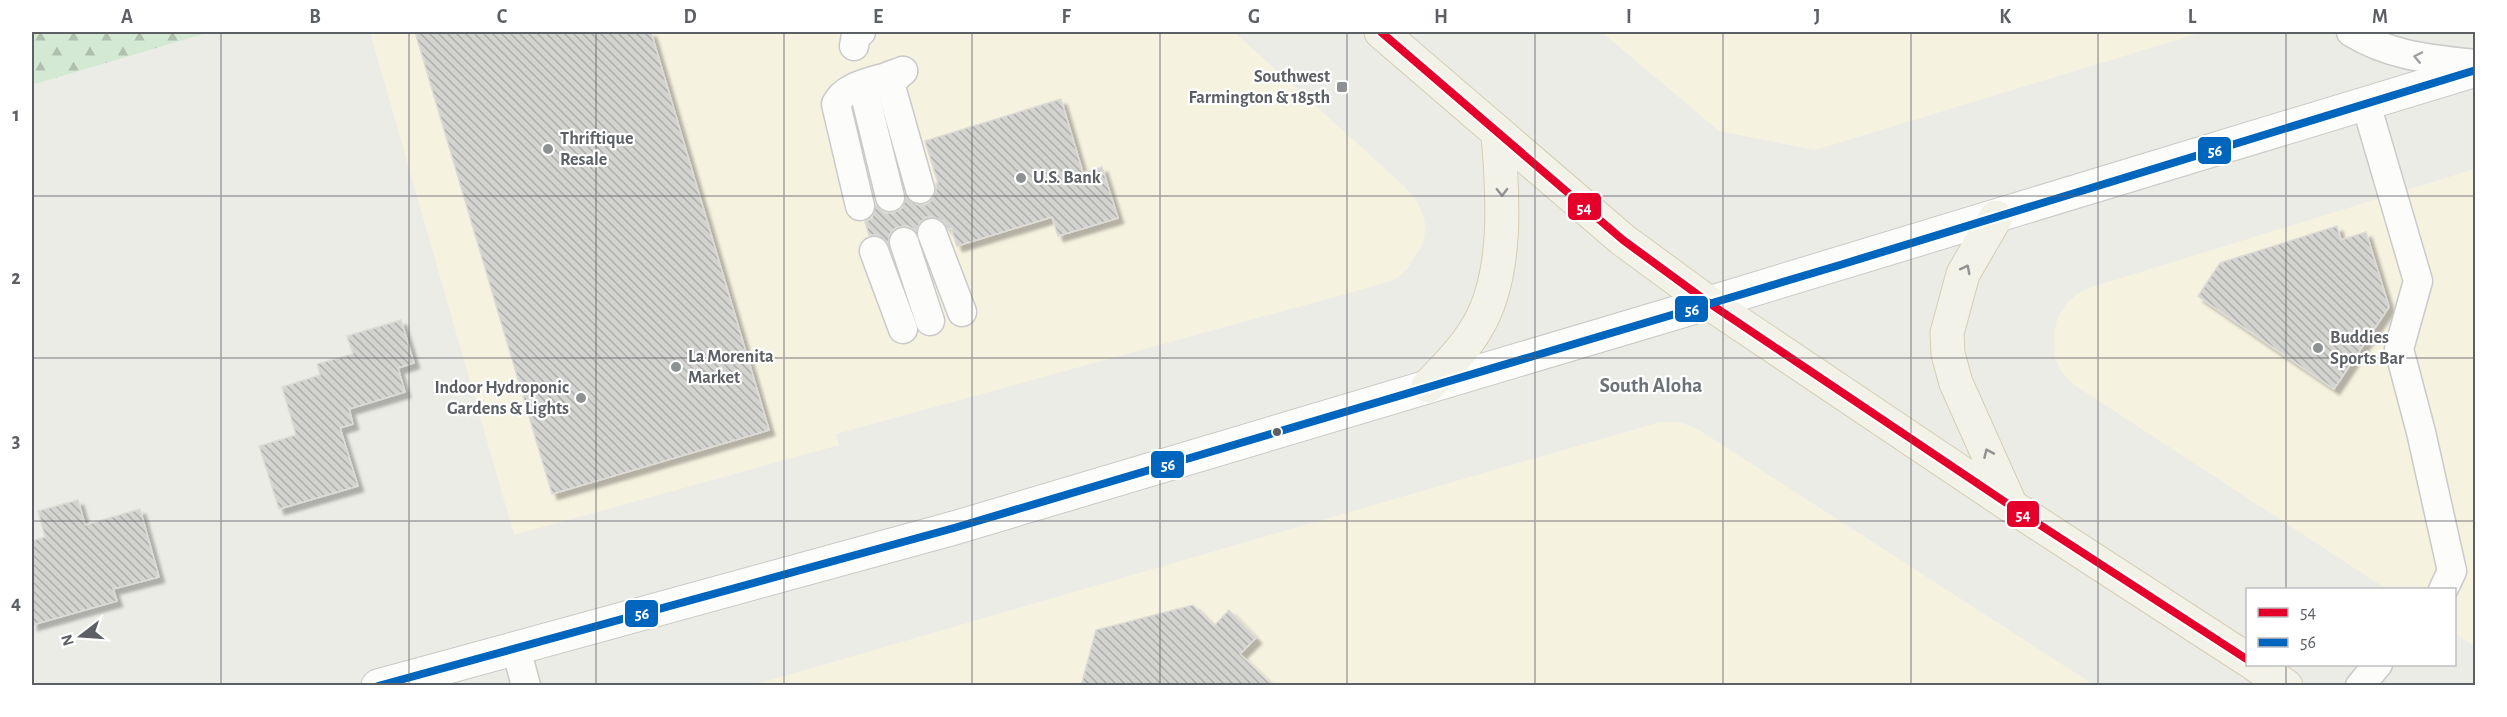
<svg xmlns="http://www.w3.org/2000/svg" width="2507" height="717" viewBox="0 0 2507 717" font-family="'Alegreya Sans',sans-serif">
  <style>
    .commercial { fill: #f6f2e0 }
    .forest { fill: url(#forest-firs) }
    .building { fill: url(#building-back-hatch); stroke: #dcdbd6; stroke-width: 1.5; filter: url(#shadow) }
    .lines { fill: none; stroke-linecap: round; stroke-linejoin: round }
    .service-casing { stroke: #c9cac9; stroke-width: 31 }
    .tertiary-casing { stroke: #c9cac9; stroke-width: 35 }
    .secondary-casing { stroke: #c8c9c7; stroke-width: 35 }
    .primary-casing { stroke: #d5cdb4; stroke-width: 35 }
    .service { stroke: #fcfcfb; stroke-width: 28 }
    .tertiary { stroke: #fcfcfb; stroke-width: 33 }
    .secondary { stroke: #fcfcfb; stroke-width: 33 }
    .primary { stroke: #f3f2e8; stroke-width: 33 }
    .bus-1-casing { stroke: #fff; stroke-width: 12 }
    .bus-2-casing { stroke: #fff; stroke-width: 12 }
    .bus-1 { stroke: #e4002b; stroke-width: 8 }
    .bus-2 { stroke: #0065bd; stroke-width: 8 }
    .oneway { stroke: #9c9ea1 }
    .oneway2 { stroke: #919393 }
    .grid { fill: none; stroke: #5c6065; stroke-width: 1.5; stroke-opacity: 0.55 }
    .poi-dot { fill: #8e9192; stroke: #fff; stroke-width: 2 }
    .bus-dot { fill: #5c6065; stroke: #fff; stroke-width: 2 }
    .labels { text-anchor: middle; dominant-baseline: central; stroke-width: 4.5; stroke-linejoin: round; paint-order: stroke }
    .poi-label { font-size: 18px; font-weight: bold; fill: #5c6065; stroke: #fff; text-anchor: start }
    .quarter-label { font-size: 21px; font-weight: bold; fill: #6d7277; stroke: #fff }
    .line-badge { stroke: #fff; stroke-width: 2 }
    .badge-label { font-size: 16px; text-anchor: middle; font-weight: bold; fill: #fff }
    .neatline { fill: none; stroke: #5c6065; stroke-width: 2 }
    .grid-label { font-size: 20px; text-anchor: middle; font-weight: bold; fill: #5c6065 }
  </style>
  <defs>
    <pattern id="forest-firs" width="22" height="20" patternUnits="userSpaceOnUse" patternTransform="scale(1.5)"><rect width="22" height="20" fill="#d4e9d3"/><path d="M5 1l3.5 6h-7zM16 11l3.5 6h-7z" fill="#afc0af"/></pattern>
    <pattern id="building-back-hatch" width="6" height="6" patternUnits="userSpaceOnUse" patternTransform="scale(1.5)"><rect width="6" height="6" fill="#d3d3d0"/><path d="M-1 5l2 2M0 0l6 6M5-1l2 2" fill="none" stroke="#aeafac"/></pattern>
    <filter id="shadow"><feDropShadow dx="5.5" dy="5.5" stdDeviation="1.5" flood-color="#0004"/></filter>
  </defs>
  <rect width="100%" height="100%" fill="#ecece7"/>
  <g class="commercial">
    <polygon points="370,32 1234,32 1404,186 1415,198 1422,212 1426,227 1423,243 1407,269 1397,278 1385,283 836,434 839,445 514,535"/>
    <polygon points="1602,32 2203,32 1815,150 1719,131"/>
    <polygon points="2475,169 2475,647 2455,633 2454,590 2388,590 2073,384 2062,372 2055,358 2054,332 2058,317 2067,303 2078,293 2092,287"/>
    <polygon points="1660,422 1679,422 1696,428 2094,685 750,686"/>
  </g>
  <polygon class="forest" points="32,32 210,32 35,84 32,72"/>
  <g class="building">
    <polygon points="415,32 651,32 769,430 552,494"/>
    <polygon points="1061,99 1083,173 1102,167 1118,218 1058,236 1052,217 957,246 951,228 948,229 943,221 934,217 927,217 920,222 916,231 908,226 898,227 891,231 888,243 877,235 869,235 865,222 872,218 876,205 885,213 893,213 902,208 906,197 917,205 925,205 932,200 936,192 936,184 938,183 925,141"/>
    <polygon points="2337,226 2341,240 2366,232 2389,307 2334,389 2198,296 2220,263"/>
    <polygon points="401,320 414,363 398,368 405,392 349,409 353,424 340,428 358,486 279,509 259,446 296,435 282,387 320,375 317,364 353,354 347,336"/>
    <polygon points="78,500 85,525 140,509 159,577 113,589 117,601 32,625 32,541 45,537 38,511"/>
    <polygon points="1193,605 1214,626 1229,610 1256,638 1240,654 1273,686 1081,686 1096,630"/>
  </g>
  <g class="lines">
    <defs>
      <g id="service">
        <path d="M2351,32C2390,56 2430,59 2476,64"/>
        <polyline points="854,46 856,35 861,32"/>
        <polyline points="903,71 892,81 892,90 920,189"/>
        <polyline points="2366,104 2418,281 2399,349 2421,432 2452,571 2443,590"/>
        <path d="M890,197L866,99C870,80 886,77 903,71"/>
        <path d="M860,206L836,104C844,88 863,84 879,79"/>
        <polyline points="932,233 962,312"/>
        <polyline points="904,242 930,321"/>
        <polyline points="874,251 903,329"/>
        <polyline points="516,648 526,686"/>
        <polyline points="2360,686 2378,664"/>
      </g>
      <polyline id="tertiary" points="1709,303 2476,70"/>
      <polyline id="secondary" points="378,686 954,528 1709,303"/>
      <g id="primary">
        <polyline points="1381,32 1623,240 1709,303 2011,506 2248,660"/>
        <polyline points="1996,217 1963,274 1947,333 1948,354 1956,383 2011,506"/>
        <path d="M1428,386C1445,368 1463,351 1476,329C1509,277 1503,193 1498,134"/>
        <polyline points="2254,664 2286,686"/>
      </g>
    </defs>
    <use href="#service" class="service-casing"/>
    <use href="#tertiary" class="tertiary-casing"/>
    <use href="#secondary" class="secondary-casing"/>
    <use href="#primary" class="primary-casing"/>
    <use href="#service" class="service"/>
    <use href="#tertiary" class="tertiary"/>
    <use href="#secondary" class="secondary"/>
    <use href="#primary" class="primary"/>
    <defs>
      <polyline id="bus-1" points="1381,32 1623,240 1709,303 2011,506 2248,660"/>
      <polyline id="bus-2" points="378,686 954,528 1840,265 2476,70"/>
    </defs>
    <use href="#bus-1" class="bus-1-casing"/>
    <use href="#bus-2" class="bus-2-casing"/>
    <use href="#bus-1" class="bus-1"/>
    <use href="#bus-2" class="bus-2"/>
  </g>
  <defs><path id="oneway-chevron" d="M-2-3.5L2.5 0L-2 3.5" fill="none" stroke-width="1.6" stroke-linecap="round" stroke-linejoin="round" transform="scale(1.5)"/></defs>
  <use class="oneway" href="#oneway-chevron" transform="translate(2418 57) rotate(-168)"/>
  <g class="oneway2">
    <use href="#oneway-chevron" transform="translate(1502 192) rotate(89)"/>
    <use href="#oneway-chevron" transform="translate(1966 269) rotate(-63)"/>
    <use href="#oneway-chevron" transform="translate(1988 453) rotate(-114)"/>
  </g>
  <path class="grid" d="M221,32V686M409,32V686M596,32V686M784,32V686M972,32V686M1160,32V686M1347,32V686M1535,32V686M1723,32V686M1911,32V686M2098,32V686M2286,32V590M32,196H2476M32,358H2476M32,521H2476M2286,664V686"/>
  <g class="poi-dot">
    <rect x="1336" y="81" width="12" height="12" rx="3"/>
    <circle cx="548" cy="149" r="6"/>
    <circle cx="1021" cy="178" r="6"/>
    <circle cx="2318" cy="348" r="6"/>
    <circle cx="676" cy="367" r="6"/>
    <circle cx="581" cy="398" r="6"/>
  </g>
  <circle class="bus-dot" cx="1277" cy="432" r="5"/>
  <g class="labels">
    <g class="poi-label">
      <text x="1330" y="77" text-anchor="end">Southwest<tspan x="1330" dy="21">Farmington &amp; 185th</tspan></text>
      <text x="560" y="139">Thriftique<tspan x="560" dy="21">Resale</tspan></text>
      <text x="1033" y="178">U.S. Bank</text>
      <text x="2330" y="338">Buddies<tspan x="2330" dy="21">Sports Bar</tspan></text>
      <text x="688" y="357">La Morenita<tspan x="688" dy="21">Market</tspan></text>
      <text x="569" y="388" text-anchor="end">Indoor Hydroponic<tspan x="569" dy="21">Gardens &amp; Lights</tspan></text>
    </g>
    <g class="quarter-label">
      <text x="1651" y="385">South Aloha</text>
    </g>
  </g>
  <g class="line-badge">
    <rect x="2197" y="136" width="35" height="29" rx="6" fill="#0065bd"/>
    <rect x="1567" y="192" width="35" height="29" rx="6" fill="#e4002b"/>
    <rect x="1674" y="295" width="35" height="28" rx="6" fill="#0065bd"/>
    <rect x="1150" y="450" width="35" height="29" rx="6" fill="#0065bd"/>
    <rect x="2006" y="500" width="34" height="28" rx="6" fill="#e4002b"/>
    <rect x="624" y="599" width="35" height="29" rx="6" fill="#0065bd"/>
  </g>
  <g class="badge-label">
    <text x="2215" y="156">56</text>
    <text x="1584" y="213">54</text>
    <text x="1692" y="315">56</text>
    <text x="1168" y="470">56</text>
    <text x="2023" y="520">54</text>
    <text x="642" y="619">56</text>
  </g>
  <rect width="2507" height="717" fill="none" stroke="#ffffff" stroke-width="66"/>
  <rect x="2246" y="588" width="210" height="78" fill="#ffffff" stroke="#bebfc1" stroke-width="1.5"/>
  <rect x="2258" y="608" width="30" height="9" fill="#e4002b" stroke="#bebfc1" stroke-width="1.5"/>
  <text x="2300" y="618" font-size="18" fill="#5c6065">54</text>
  <rect x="2258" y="638" width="30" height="9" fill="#0065bd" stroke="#bebfc1" stroke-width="1.5"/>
  <text x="2300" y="648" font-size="18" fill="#5c6065">56</text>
  <g transform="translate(81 636) rotate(253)" stroke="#ffffff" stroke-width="4.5" paint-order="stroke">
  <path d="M0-4.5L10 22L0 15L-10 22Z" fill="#5c6065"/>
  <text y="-9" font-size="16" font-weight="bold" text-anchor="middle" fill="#5c6065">N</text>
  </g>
  <rect x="33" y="33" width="2441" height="651" class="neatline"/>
  <g class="grid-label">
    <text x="127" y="23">A</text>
    <text x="315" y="23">B</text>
    <text x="502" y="23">C</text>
    <text x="690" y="23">D</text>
    <text x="878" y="23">E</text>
    <text x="1066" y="23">F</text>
    <text x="1254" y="23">G</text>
    <text x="1441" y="23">H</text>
    <text x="1629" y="23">I</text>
    <text x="1817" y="23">J</text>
    <text x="2005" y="23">K</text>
    <text x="2192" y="23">L</text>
    <text x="2380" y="23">M</text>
    <text x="16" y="121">1</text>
    <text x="16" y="284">2</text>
    <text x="16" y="447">3</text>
    <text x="16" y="609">4</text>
  </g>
</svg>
